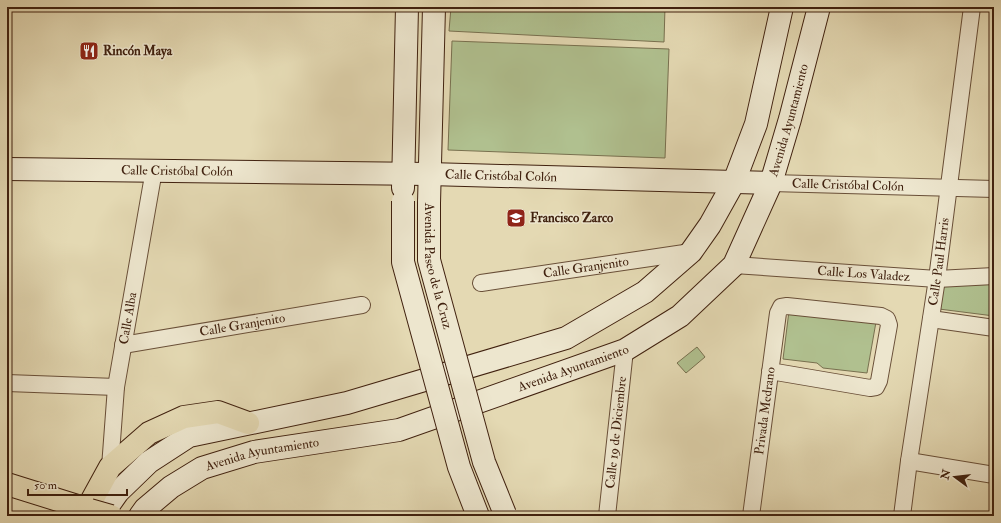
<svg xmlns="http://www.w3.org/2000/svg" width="1001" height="523" viewBox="0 0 1001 523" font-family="'IM FELL Double Pica',serif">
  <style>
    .green { fill: #b0c08f; stroke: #78704f }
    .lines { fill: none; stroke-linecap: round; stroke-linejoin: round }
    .street-casing { stroke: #694f38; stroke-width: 18 }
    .secondary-casing { stroke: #40210f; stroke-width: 24 }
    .primary-casing { stroke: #40210f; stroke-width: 24 }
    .street { stroke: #ede6ce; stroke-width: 16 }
    .secondary { stroke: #ede6ce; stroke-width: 22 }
    .primary { stroke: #e4d9b3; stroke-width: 22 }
    .secondary-bridge-casing { stroke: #40210f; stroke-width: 24; stroke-linecap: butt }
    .primary-bridge-casing { stroke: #40210f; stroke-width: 24; stroke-linecap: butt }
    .secondary-bridge { stroke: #ede6ce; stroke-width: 22 }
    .primary-bridge { stroke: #e4d9b3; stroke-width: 22 }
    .labels { text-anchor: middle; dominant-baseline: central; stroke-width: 3; stroke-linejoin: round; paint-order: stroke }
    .poi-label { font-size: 13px; font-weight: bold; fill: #40210f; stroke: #ede6ce; text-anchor: start }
    .street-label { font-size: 13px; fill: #40210f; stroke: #ede6ce }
  </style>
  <rect width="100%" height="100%" fill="#e4d9b3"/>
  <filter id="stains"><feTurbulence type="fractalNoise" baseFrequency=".005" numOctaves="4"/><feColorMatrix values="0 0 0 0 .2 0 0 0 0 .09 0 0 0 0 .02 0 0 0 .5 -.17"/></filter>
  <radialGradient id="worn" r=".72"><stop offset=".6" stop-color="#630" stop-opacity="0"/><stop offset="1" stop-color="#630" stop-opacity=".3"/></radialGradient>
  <g class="green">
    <polygon points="451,7 665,7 664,42 449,31"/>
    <polygon points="452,41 669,49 665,158 448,150"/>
    <polygon points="994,280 994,316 939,309 941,282"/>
    <polygon points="789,311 876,322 867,373 823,368 817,363 783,359"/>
    <polygon points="697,347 705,357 686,373 677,363"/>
  </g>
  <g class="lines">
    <defs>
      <g id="street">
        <path id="s1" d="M771,183L994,189"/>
        <path id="s2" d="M734,265L937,279L994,276"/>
        <path id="s3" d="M481,283L691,252"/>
        <polyline points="931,319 994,328"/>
        <path id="s4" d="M123,345L362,305"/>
        <polyline points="7,383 116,387"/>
        <polyline points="909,461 994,475"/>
        <path id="s5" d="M110,467L116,387L154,170"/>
        <path id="s6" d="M607,516L625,350"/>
        <path id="s7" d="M751,516L778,313L781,307L787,306L881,316L887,319L889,325L879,381L876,387L870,388L770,371"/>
        <path id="s8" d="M902,516L909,461L937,279L972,7"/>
      </g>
      <g id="secondary">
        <path id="s9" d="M7,169L429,174L771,183"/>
        <polyline points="403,188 407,7"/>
        <polyline points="429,203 434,7"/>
        <polyline points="101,516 118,492 149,462 189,436 347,403 566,338 645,292 691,252 710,225 734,182 756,124 782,7"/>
        <path id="s10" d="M140,516L145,509L171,487L202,468L254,452L399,430L625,350L680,316L734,265L771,183L790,119L819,7"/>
      </g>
      <g id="primary">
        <polyline points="7,484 90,510"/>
        <polyline points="87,509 110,467 149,433 184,417 218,412 248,423"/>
      </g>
    </defs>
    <use href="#street" class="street-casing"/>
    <use href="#secondary" class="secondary-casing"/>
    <use href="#primary" class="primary-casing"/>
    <use href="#street" class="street"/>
    <use href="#secondary" class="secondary"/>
    <use href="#primary" class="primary"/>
    <defs>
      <g id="secondary-bridge">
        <polyline points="403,201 403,262 459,467 478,516"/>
        <path id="s11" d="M429,203V260L484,462L505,514"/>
      </g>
      <polyline id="primary-bridge" points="90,510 111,516"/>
    </defs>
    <use href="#secondary-bridge" class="secondary-bridge-casing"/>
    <use href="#primary-bridge" class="primary-bridge-casing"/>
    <use href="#secondary-bridge" class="secondary-bridge"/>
    <use href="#primary-bridge" class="primary-bridge"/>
  </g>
  <defs>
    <symbol id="restaurant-square" viewBox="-11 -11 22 22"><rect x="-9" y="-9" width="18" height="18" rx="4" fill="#8f2418" stroke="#ede6ce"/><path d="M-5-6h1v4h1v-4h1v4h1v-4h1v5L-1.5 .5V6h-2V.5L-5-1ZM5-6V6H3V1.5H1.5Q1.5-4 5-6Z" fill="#fff"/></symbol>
    <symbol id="school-square" viewBox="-11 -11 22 22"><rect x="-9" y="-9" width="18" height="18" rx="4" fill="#8f2418" stroke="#ede6ce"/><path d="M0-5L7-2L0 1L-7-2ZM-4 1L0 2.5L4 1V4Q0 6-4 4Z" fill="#fff"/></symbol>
  </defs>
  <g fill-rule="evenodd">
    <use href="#restaurant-square" x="78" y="40" width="22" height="22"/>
    <use href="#school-square" x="505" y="207" width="22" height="22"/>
  </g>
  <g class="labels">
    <g class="poi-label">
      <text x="103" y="51">Rincón Maya</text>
      <text x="530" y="218">Francisco Zarco</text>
    </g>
    <g class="street-label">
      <text stroke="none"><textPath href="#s10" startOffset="814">Avenida Ayuntamiento</textPath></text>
      <text stroke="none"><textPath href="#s9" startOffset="170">Calle Cristóbal Colón</textPath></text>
      <text stroke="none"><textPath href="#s9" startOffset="494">Calle Cristóbal Colón</textPath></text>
      <text stroke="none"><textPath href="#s1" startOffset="77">Calle Cristóbal Colón</textPath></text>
      <text stroke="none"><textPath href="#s8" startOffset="257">Calle Paul Harris</textPath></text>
      <text stroke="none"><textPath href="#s11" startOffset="64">Avenida Paseo de la Cruz</textPath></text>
      <text stroke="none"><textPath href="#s3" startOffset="106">Calle Granjenito</textPath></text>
      <text stroke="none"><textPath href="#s2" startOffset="130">Calle Los Valadez</textPath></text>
      <text stroke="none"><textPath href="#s5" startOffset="150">Calle Alba</textPath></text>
      <text stroke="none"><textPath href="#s4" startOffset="121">Calle Granjenito</textPath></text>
      <text stroke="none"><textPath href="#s10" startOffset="465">Avenida Ayuntamiento</textPath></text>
      <text stroke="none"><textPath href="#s7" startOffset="106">Privada Medrano</textPath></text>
      <text stroke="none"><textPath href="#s6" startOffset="84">Calle 19 de Diciembre</textPath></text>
      <text stroke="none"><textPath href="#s10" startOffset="141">Avenida Ayuntamiento</textPath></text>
    </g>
  </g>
  <rect width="1001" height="523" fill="none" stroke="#e4d9b3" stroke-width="24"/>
  <rect x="8" y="8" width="985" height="507" fill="none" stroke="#40210f" stroke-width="2"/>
  <rect x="12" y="12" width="977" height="499" fill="none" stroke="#40210f"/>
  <g transform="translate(955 477) rotate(285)" stroke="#ede6ce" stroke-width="3" paint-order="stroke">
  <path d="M0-3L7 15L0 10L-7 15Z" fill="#40210f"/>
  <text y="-6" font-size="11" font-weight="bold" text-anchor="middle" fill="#40210f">N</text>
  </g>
  <path d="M28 489v6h99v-6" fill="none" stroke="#40210f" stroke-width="2"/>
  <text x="34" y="489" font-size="12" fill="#40210f" stroke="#ede6ce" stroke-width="3" paint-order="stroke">50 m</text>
  <rect width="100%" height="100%" filter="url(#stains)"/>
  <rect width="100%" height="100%" fill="url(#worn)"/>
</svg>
